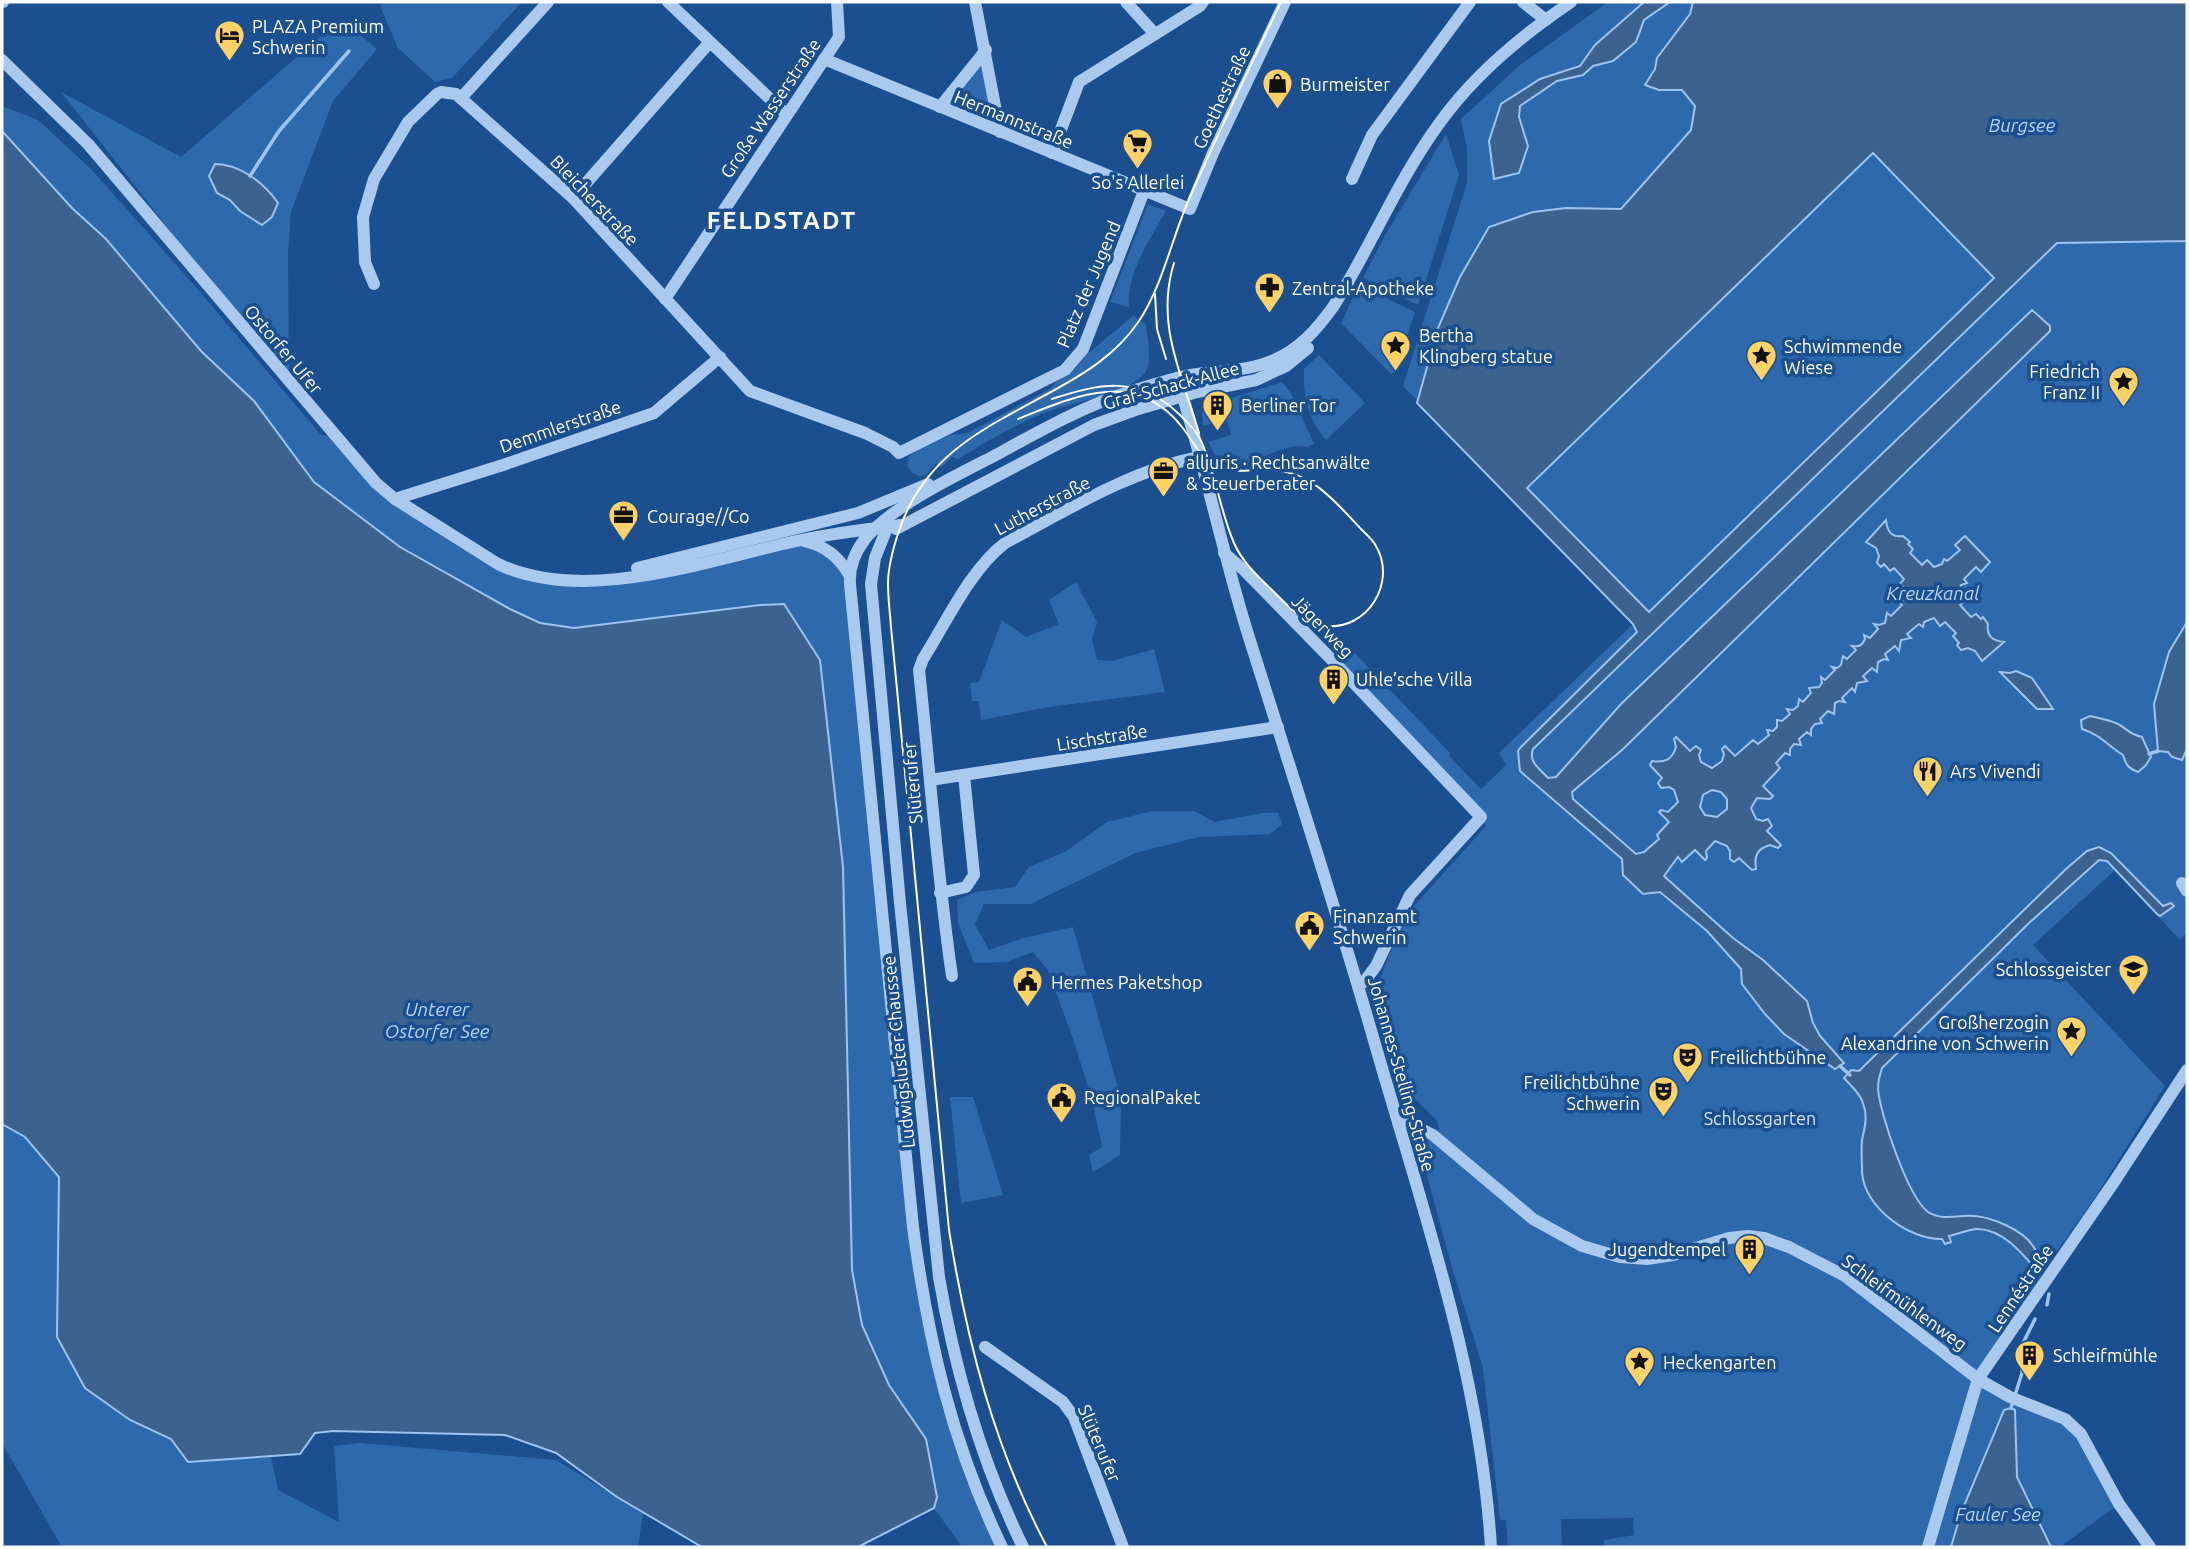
<svg xmlns="http://www.w3.org/2000/svg" width="2189" height="1549" viewBox="0 0 2189 1549" font-family="Ubuntu,sans-serif">
  <style>
    .green { fill: #2e69ad }
    .water { fill: #3c6290; stroke: #9cc4f0; stroke-width: 2; fill-rule: evenodd }
    .lines { fill: none; stroke-linecap: round; stroke-linejoin: round }
    .stream { stroke: #9cc4f0; stroke-width: 3.5 }
    .minor { stroke: #a9c9ee; stroke-width: 12 }
    .tram { stroke: #fff; stroke-width: 2 }
    .labels { text-anchor: middle; dominant-baseline: central; stroke-width: 7; stroke-linejoin: round; paint-order: stroke }
    .poi-label { font-size: 18px; fill: #fff; stroke: #1b4f8f; text-anchor: start }
    .street-label { font-size: 18px; fill: #fff; stroke: #1b4f8f }
    .park-label { font-size: 18px; fill: #cfe3fa; stroke: #1b4f8f }
    .water-label { font-size: 19px; font-style: italic; fill: #b5d3f5; stroke: #1b4f8f }
    .district-label { font-size: 24px; font-weight: bold; letter-spacing: 2px; fill: #fff; stroke: #1b4f8f }
  </style>
  <rect width="100%" height="100%" fill="#1b4f8f"/>
  <g class="green">
    <polygon points="384,2 522,2 452,78 435,82 398,48 380,6"/>
    <path d="M1608,2H1644L1595,45L1580,66L1540,79L1501,104L1494,179L1519,173L1528,146L1519,117L1520,106L1557,81L1583,75L1593,66L1613,61L1636,42L1644,20L1670,2H1693C1688,26 1665,38 1657,59C1653,69 1651,76 1645,85L1659,90H1682L1695,106L1691,130L1621,210L1566,208L1533,212L1489,227L1460,277L1438,328L1418,401L1403,386L1467,183V148L1461,119L1520,65Z"/>
    <polygon points="341,19 377,49 333,101 291,212 288,254 289,382 61,92 181,157"/>
    <polygon points="986,50 1000,132 940,107"/>
    <polygon points="2,106 38,120 91,169 195,286 321,435 335,437 376,483 498,564 589,580 800,540 834,554 850,576 929,1331 996,1547 962,1547 934,1508 937,1497 926,1439 889,1385 862,1325 852,1270 843,867 820,661 783,604 760,605 574,628 539,623 510,609 400,547 314,482 254,401 202,351 106,239 72,208 2,131"/>
    <polygon points="1446,134 1459,175 1418,305 1363,278 1384,237"/>
    <polygon points="1873,152 1995,278 1649,612 1527,488"/>
    <path d="M1148,204L1166,211C1150,239 1126,274 1129,307L1110,302Z"/>
    <polygon points="2187,241 2187,622 2169,652 2168,752 2182,760 2187,749 2187,932 2180,940 2115,870 2033,945 2165,1086 2094,1199 2043,1271 2027,1308 1979,1379 2081,1434 2119,1504 2060,1547 2051,1547 2017,1477 2015,1411 1961,1513 1951,1547 1603,1547 1604,1540 1634,1535 1633,1518 1561,1519 1562,1547 1508,1547 1506,1520 1500,1520 1483,1368 1451,1264 1420,1150 1439,1129 1437,1121 1410,1094 1400,1066 1395,1069 1388,1034 1373,996 1405,916 1486,826 1340,668 1355,653 1450,753 1449,756 1481,789 1506,765 1499,753 1633,624 1637,632 2057,243"/>
    <polygon points="1359,285 1415,312 1395,372 1391,374 1341,323"/>
    <path d="M1133,316L1146,324C1147,337 1153,361 1145,373C1129,394 1069,403 1044,413C1014,425 986,442 958,459L952,457L942,467L936,463L926,475L920,476L912,473L907,466L908,458L915,450L949,435L968,433L1051,388L1058,380L1075,369L1086,355Z"/>
    <path d="M1319,355L1365,403L1326,440C1308,418 1303,398 1304,369Z"/>
    <path d="M1282,382L1291,393L1314,444L1307,447C1286,441 1262,462 1241,463C1233,464 1225,461 1218,459L1208,442L1231,435L1227,420L1203,426L1202,411L1215,403Z"/>
    <polygon points="1076,582 1097,622 1092,639 1097,660 1112,661 1154,649 1165,692 1049,707 981,720 979,701 972,701 970,683 979,682 1002,620 1026,637 1059,624 1049,600"/>
    <polygon points="1153,811 1194,811 1215,822 1263,813 1278,813 1282,824 1270,834 1199,837 1135,853 1031,904 984,904 975,924 989,950 1024,938 1073,927 1121,1099 1120,1155 1093,1172 1089,1155 1102,1147 1092,1099 1073,1039 1048,970 1033,952 1006,962 974,963 958,923 957,900 975,892 1015,887 1029,867 1065,852 1107,822"/>
    <polygon points="950,1097 973,1097 1003,1195 961,1203"/>
    <polygon points="2,1124 25,1137 59,1177 57,1337 130,1420 171,1439 188,1462 271,1457 278,1490 339,1522 334,1446 360,1443 556,1460 643,1513 638,1547 62,1547 2,1443"/>
  </g>
  <g class="water">
    <polygon points="1644,2 1670,2 1644,20 1636,42 1613,61 1593,66 1583,75 1557,81 1520,106 1519,117 1528,146 1519,173 1494,179 1489,141 1501,104 1540,79 1580,66 1595,45"/>
    <path d="M1693,2H2187V241L2057,243L1533,749C1528,762 1540,769 1548,778L1556,777L1621,704L2032,310L2050,326V331L1622,750L1572,792L1573,799L1636,854L1644,852L1659,839L1657,835L1669,822L1659,812L1661,810L1668,812L1678,802L1674,790L1669,787L1661,788L1658,783L1662,778L1650,765L1652,761C1665,763 1672,760 1676,747L1674,739L1676,737L1690,751L1696,746L1701,750L1699,755L1701,762L1712,768L1722,761L1724,754L1722,749L1725,746L1735,756L1753,740L1758,744L1769,735L1767,730L1773,731L1777,727V720L1782,721L1790,714L1787,709L1793,710L1798,706L1799,699L1803,702L1811,693L1809,688L1819,687L1822,683L1821,677L1825,680L1835,670L1832,667L1837,668L1841,665L1843,656L1847,659L1856,650L1852,646C1859,647 1862,646 1865,639L1864,635L1870,638L1878,629L1874,624L1879,625L1885,623L1887,613L1891,616L1902,605L1898,601L1904,600L1907,590L1900,584L1904,579L1894,568L1890,571L1884,564L1881,567L1877,563L1879,556L1876,548L1866,542L1886,520C1887,531 1891,538 1903,536L1910,542L1908,544L1913,549L1910,553L1922,565L1927,560L1934,567L1942,564L1944,559L1947,561L1960,550L1955,545L1965,536L1990,562L1981,572L1976,567L1964,579L1967,583L1961,585L1958,592L1965,600L1960,605L1971,617L1976,614L1981,619L1983,617L1988,624C1986,636 1993,641 2004,642L1982,661L1975,651L1968,648L1961,650L1957,645L1959,643L1953,636L1956,633L1945,622L1940,626L1934,618L1924,622L1923,627L1919,624L1907,634L1911,638L1901,640L1899,651L1895,646L1885,654L1888,660L1884,659L1878,662L1877,672L1872,668L1863,676L1867,681L1857,683L1855,692L1852,688L1842,698L1845,702L1839,701L1835,703L1834,714L1828,711L1820,719L1822,723L1815,724L1811,729V735L1807,732L1799,739L1801,745L1794,744L1790,749V755L1785,753L1776,763L1780,768L1763,786L1773,796L1770,799L1757,798L1751,808L1756,819L1763,821L1768,819L1772,826L1767,831L1781,845L1778,848L1770,845C1757,849 1754,855 1756,869L1752,870L1739,858L1734,862L1730,859V851L1727,846L1715,841L1706,851L1707,858L1705,860L1695,850L1682,862L1678,857L1664,876L1733,938L1763,960L1807,1001L1813,1023L1820,1036L1844,1063L1835,1069L1784,1034L1765,1014L1742,984L1741,969L1707,931L1660,892L1643,894L1623,875L1622,859L1520,771L1518,751L1521,747L1637,632L1633,624L1417,403L1438,328L1460,277L1489,227L1533,212L1566,208L1621,209L1691,130L1695,106L1682,90H1659L1645,85L1655,69L1657,58L1690,14ZM1873,153L1994,278L1649,612L1527,488ZM1712,790L1721,792L1727,799V809L1717,817L1705,815L1700,807L1703,795Z"/>
    <polygon points="2,131 72,208 106,239 201,351 254,401 314,482 400,547 510,609 540,623 574,628 760,605 784,604 820,660 843,867 852,1270 862,1325 889,1385 926,1439 937,1497 934,1508 858,1547 702,1547 617,1497 556,1453 505,1435 333,1431 315,1433 300,1454 188,1462 171,1439 130,1420 85,1388 57,1337 59,1177 25,1137 2,1124"/>
    <path d="M215,164C240,164 264,183 278,203L272,217L262,225L240,211L230,200L217,193L209,176Z"/>
    <polygon points="2187,622 2187,749 2182,760 2172,757 2168,752 2158,751 2154,704 2169,652"/>
    <polygon points="2016,671 2032,678 2053,709 2037,709 2000,672 2010,673"/>
    <path d="M2090,716C2099,718 2109,720 2118,724C2129,730 2127,733 2142,737L2151,757L2146,765L2138,772C2128,768 2126,765 2123,755C2107,745 2101,735 2082,729L2081,720Z"/>
    <path d="M2099,847L2111,853L2163,906L2171,903L2174,906L2160,916L2157,914L2107,861L2099,860L2029,923L1882,1068C1880,1074 1878,1082 1878,1089C1880,1114 1908,1197 1928,1212C1939,1219 1952,1217 1964,1216C1987,1214 2029,1230 2037,1254C2039,1259 2038,1264 2040,1269L2038,1272C2023,1254 2002,1228 1976,1229C1967,1230 1958,1234 1949,1236L1951,1242L1945,1244L1942,1239C1910,1240 1864,1208 1862,1172C1862,1162 1861,1150 1862,1140C1865,1126 1868,1117 1863,1103C1860,1093 1850,1085 1844,1078L1851,1070L1859,1071L2066,869L2087,851Z"/>
    <polygon points="2011,1408 2015,1410 2017,1477 2051,1547 1951,1547 1961,1513 2004,1410"/>
  </g>
  <g class="lines">
    <g class="stream">
      <polyline points="250,176 279,131 349,51"/>
      <polyline points="2149,754 2158,751"/>
      <polyline points="1840,1066 1850,1075"/>
      <polyline points="2047,1305 2049,1294"/>
      <polyline points="2011,1408 2022,1373 2021,1347 2035,1319"/>
    </g>
    <g class="minor">
      <polyline points="2,2 3,2"/>
      <polyline points="668,2 786,114"/>
      <polyline points="975,2 1000,132"/>
      <polyline points="1126,2 1155,34"/>
      <polyline points="1523,2 1546,20"/>
      <polyline points="824,59 1190,209 1213,153 1285,2"/>
      <path d="M2,60L88,144L376,483L395,499L498,564C586,606 710,559 801,540C834,533 868,529 901,525"/>
      <polyline points="461,98 548,2"/>
      <polyline points="940,107 986,50"/>
      <polyline points="1052,153 1079,82 1200,6 1203,2"/>
      <polyline points="1352,179 1372,135 1470,2"/>
      <polyline points="573,198 709,43"/>
      <polyline points="374,284 365,262 363,217 374,179 408,122 437,94 441,92 456,94 573,198 750,391 865,433 893,447 899,453 1065,370 1083,349 1144,191"/>
      <polyline points="665,299 839,37 837,2"/>
      <path d="M1177,378C1204,462 1221,547 1247,631C1290,768 1335,905 1375,1044C1423,1211 1480,1372 1491,1547"/>
      <polyline points="395,499 503,465 654,413 720,357"/>
      <path d="M889,523L875,558L871,584L900,903L939,1277C955,1371 981,1461 1023,1547"/>
      <polyline points="896,529 1094,425 1135,410 1197,392 1256,380 1286,366 1308,348"/>
      <path d="M804,541C826,546 839,557 850,576"/>
      <polyline points="1224,553 1245,571 1333,661 1481,817 1410,895 1376,966 1364,982 1358,985"/>
      <polyline points="637,568 858,513 928,484"/>
      <polyline points="930,780 1278,727"/>
      <polyline points="2182,883 2187,891"/>
      <polyline points="940,893 966,887 974,875 964,775"/>
      <path d="M952,976C937,874 930,772 919,670L923,659C947,621 970,570 1005,543C1067,510 1131,470 1200,457"/>
      <polyline points="1398,1122 1407,1122 1433,1135 1533,1219 1582,1246 1620,1257 1647,1259 1673,1255 1729,1238 1748,1236 1764,1238 1789,1247 1845,1276 1978,1379 2010,1397 2065,1419 2081,1434 2119,1504 2150,1547"/>
      <polyline points="985,1347 1063,1402 1074,1417 1123,1547"/>
      <path d="M1002,1547C952,1444 928,1340 913,1227L850,584C849,568 855,552 865,539C892,506 955,476 994,456C1038,432 1081,407 1129,392C1149,386 1170,379 1191,375C1219,370 1247,372 1274,360C1300,349 1317,329 1333,307C1371,247 1398,179 1441,121C1475,74 1522,35 1571,2"/>
      <polyline points="1928,1547 1978,1379 2114,1182 2187,1070"/>
    </g>
    <g class="tram">
      <path d="M1174,263C1155,324 1182,375 1199,433"/>
      <polyline points="1155,294 1157,329 1166,359"/>
      <path d="M1018,419C1074,396 1136,368 1182,427C1194,442 1201,460 1221,468C1238,474 1255,468 1273,470C1313,472 1337,504 1362,530C1367,535 1373,540 1376,546C1397,582 1368,630 1326,626C1305,624 1292,610 1278,596C1262,580 1243,564 1234,543C1220,511 1216,475 1202,443C1197,431 1188,423 1179,414C1138,375 1101,383 1052,399"/>
      <path d="M1047,1547C994,1447 967,1342 949,1230L891,627C890,613 888,598 888,584C888,565 894,545 900,528C926,454 985,428 1049,393C1084,374 1116,355 1139,321C1162,286 1171,242 1187,204C1217,135 1249,69 1281,2"/>
    </g>
  </g>
  <defs>
    <symbol id="hotel-pin" viewBox="-11 -11 22 30"><path d="M0 17L-7.5 6A9.5 9.5 0 1 1 7.5 6Z" fill="#ffd166" stroke="#1b4f8f"/><path d="M-6-4.5h1.5V1H6V5H4.5V3h-9V5H-6ZM-4 0a1.8 1.8 0 1 1 3.6 0ZM.5 0V-2.5h3Q6-2.5 6 0Z" fill="#111"/></symbol>
    <symbol id="shop-pin" viewBox="-11 -11 22 30"><path d="M0 17L-7.5 6A9.5 9.5 0 1 1 7.5 6Z" fill="#ffd166" stroke="#1b4f8f"/><path d="M-5-2.5h2.3a2.7 3.5 0 0 1 5.4 0H5L5.5 6h-11ZM-1.5-2.5h3a1.5 2.3 0 0 0-3 0Z" fill="#111"/></symbol>
    <symbol id="supermarket-pin" viewBox="-11 -11 22 30"><path d="M0 17L-7.5 6A9.5 9.5 0 1 1 7.5 6Z" fill="#ffd166" stroke="#1b4f8f"/><path d="M-6-5.5h2.5l.6 2H6L4.5 2H-2.5L-4.4-4H-6ZM-1.5 3.2a1.3 1.3 0 1 0 .1 0ZM3 3.2a1.3 1.3 0 1 0 .1 0Z" fill="#111"/></symbol>
    <symbol id="pharmacy-pin" viewBox="-11 -11 22 30"><path d="M0 17L-7.5 6A9.5 9.5 0 1 1 7.5 6Z" fill="#ffd166" stroke="#1b4f8f"/><path d="M-2-6h4v4h4v4h-4v4h-4v-4h-4v-4h4Z" fill="#111"/></symbol>
    <symbol id="sight-pin" viewBox="-11 -11 22 30"><path d="M0 17L-7.5 6A9.5 9.5 0 1 1 7.5 6Z" fill="#ffd166" stroke="#1b4f8f"/><path d="M0-6L1.8-2.2L6-1.7L2.9 1.2L3.7 5.4L0 3.3L-3.7 5.4L-2.9 1.2L-6-1.7L-1.8-2.2Z" fill="#111"/></symbol>
    <symbol id="building-pin" viewBox="-11 -11 22 30"><path d="M0 17L-7.5 6A9.5 9.5 0 1 1 7.5 6Z" fill="#ffd166" stroke="#1b4f8f"/><path d="M-4-6H4V6H1V3H-1V6H-4ZM-2.5-4.3h1.7v1.8h-1.7ZM.8-4.3h1.7v1.8H.8ZM-2.5-1h1.7V.8h-1.7ZM.8-1h1.7V.8H.8Z" fill="#111"/></symbol>
    <symbol id="office-pin" viewBox="-11 -11 22 30"><path d="M0 17L-7.5 6A9.5 9.5 0 1 1 7.5 6Z" fill="#ffd166" stroke="#1b4f8f"/><path d="M-6-3h4V-5.5h4V-3h4V5H-6ZM-1-4.5V-3h2v-1.5ZM-6 0V1H6V0Z" fill="#111"/></symbol>
    <symbol id="restaurant-pin" viewBox="-11 -11 22 30"><path d="M0 17L-7.5 6A9.5 9.5 0 1 1 7.5 6Z" fill="#ffd166" stroke="#1b4f8f"/><path d="M-5-6h1v4h1v-4h1v4h1v-4h1v5L-1.5 .5V6h-2V.5L-5-1ZM5-6V6H3V1.5H1.5Q1.5-4 5-6Z" fill="#111"/></symbol>
    <symbol id="civic-pin" viewBox="-11 -11 22 30"><path d="M0 17L-7.5 6A9.5 9.5 0 1 1 7.5 6Z" fill="#ffd166" stroke="#1b4f8f"/><path d="M-.6-6.5H3V-4.5H.6V-3L4-1V1h2V6H-6V1h2V-1L-.6-3ZM-1.2 2.5V6h2.4V2.5Z" fill="#111"/></symbol>
    <symbol id="school-pin" viewBox="-11 -11 22 30"><path d="M0 17L-7.5 6A9.5 9.5 0 1 1 7.5 6Z" fill="#ffd166" stroke="#1b4f8f"/><path d="M0-5L7-2L0 1L-7-2ZM-4 1L0 2.5L4 1V4Q0 6-4 4Z" fill="#111"/></symbol>
    <symbol id="theatre-pin" viewBox="-11 -11 22 30"><path d="M0 17L-7.5 6A9.5 9.5 0 1 1 7.5 6Z" fill="#ffd166" stroke="#1b4f8f"/><path d="M-5-5.5Q0-4 5-5.5V0Q5 5 0 6Q-5 5-5 0ZM-3.3-2.5H-1v1.5H-3.3ZM1-2.5H3.3v1.5H1ZM-2.8 1Q0 5.5 2.8 1Z" fill="#111"/></symbol>
  </defs>
  <g fill-rule="evenodd">
    <use href="#hotel-pin" x="212" y="18" width="35" height="47"/>
    <use href="#shop-pin" x="1260" y="66" width="35" height="47"/>
    <use href="#supermarket-pin" x="1120" y="126" width="35" height="47"/>
    <use href="#pharmacy-pin" x="1252" y="270" width="35" height="47"/>
    <use href="#sight-pin" x="1378" y="328" width="35" height="47"/>
    <use href="#sight-pin" x="1744" y="338" width="35" height="47"/>
    <use href="#sight-pin" x="2106" y="364" width="35" height="47"/>
    <use href="#building-pin" x="1200" y="388" width="35" height="47"/>
    <use href="#office-pin" x="1146" y="454" width="35" height="47"/>
    <use href="#office-pin" x="606" y="498" width="35" height="47"/>
    <use href="#building-pin" x="1316" y="662" width="35" height="47"/>
    <use href="#restaurant-pin" x="1910" y="754" width="35" height="47"/>
    <use href="#civic-pin" x="1292" y="908" width="35" height="47"/>
    <use href="#school-pin" x="2116" y="952" width="35" height="47"/>
    <use href="#civic-pin" x="1010" y="964" width="35" height="47"/>
    <use href="#sight-pin" x="2054" y="1014" width="35" height="47"/>
    <use href="#theatre-pin" x="1670" y="1040" width="35" height="47"/>
    <use href="#theatre-pin" x="1646" y="1074" width="35" height="47"/>
    <use href="#civic-pin" x="1044" y="1080" width="35" height="47"/>
    <use href="#building-pin" x="1732" y="1232" width="35" height="47"/>
    <use href="#building-pin" x="2012" y="1338" width="35" height="47"/>
    <use href="#sight-pin" x="1622" y="1344" width="35" height="47"/>
  </g>
  <g class="labels">
    <g class="poi-label">
      <text x="252" y="26">PLAZA Premium<tspan x="252" dy="21">Schwerin</tspan></text>
      <text x="1300" y="84">Burmeister</text>
      <text x="1138" y="182" text-anchor="middle">So's Allerlei</text>
      <text x="1292" y="288">Zentral-Apotheke</text>
      <text x="1419" y="335">Bertha<tspan x="1419" dy="21">Klingberg statue</tspan></text>
      <text x="1784" y="346">Schwimmende<tspan x="1784" dy="21">Wiese</tspan></text>
      <text x="2100" y="371" text-anchor="end">Friedrich<tspan x="2100" dy="21">Franz II</tspan></text>
      <text x="1241" y="405">Berliner Tor</text>
      <text x="1186" y="462">alljuris · Rechtsanwälte<tspan x="1186" dy="21">&amp; Steuerberater</tspan></text>
      <text x="647" y="516">Courage//Co</text>
      <text x="1356" y="679">Uhle’sche Villa</text>
      <text x="1950" y="771">Ars Vivendi</text>
      <text x="1333" y="916">Finanzamt<tspan x="1333" dy="21">Schwerin</tspan></text>
      <text x="2111" y="969" text-anchor="end">Schlossgeister</text>
      <text x="1051" y="982">Hermes Paketshop</text>
      <text x="2049" y="1022" text-anchor="end">Großherzogin<tspan x="2049" dy="21">Alexandrine von Schwerin</tspan></text>
      <text x="1710" y="1057">Freilichtbühne</text>
      <text x="1640" y="1082" text-anchor="end">Freilichtbühne<tspan x="1640" dy="21">Schwerin</tspan></text>
      <text x="1084" y="1097">RegionalPaket</text>
      <text x="1726" y="1249" text-anchor="end">Jugendtempel</text>
      <text x="2053" y="1355">Schleifmühle</text>
      <text x="1663" y="1362">Heckengarten</text>
    </g>
    <g class="street-label">
      <text transform="translate(1221 97) rotate(-65)">Goethestraße</text>
      <text transform="translate(770 108) rotate(-56)">Große Wasserstraße</text>
      <text transform="translate(1014 119) rotate(22)">Hermannstraße</text>
      <text transform="translate(595 200) rotate(46)">Bleicherstraße</text>
      <text transform="translate(1088 284) rotate(-67)">Platz der Jugend</text>
      <text transform="translate(284 349) rotate(50)">Ostorfer Ufer</text>
      <text transform="translate(1171 385) rotate(-15)">Graf-Schack-Allee</text>
      <text transform="translate(560 426) rotate(-19)">Demmlerstraße</text>
      <text transform="translate(1042 505) rotate(-28)">Lutherstraße</text>
      <text transform="translate(1323 626) rotate(46)">Jägerweg</text>
      <text transform="translate(1102 737) rotate(-9)">Lischstraße</text>
      <text transform="translate(912 783) rotate(-95)">Slüterufer</text>
      <text transform="translate(898 1052) rotate(-96)">Ludwigsluster Chaussee</text>
      <text transform="translate(1402 1074) rotate(74)">Johannes-Stelling-Straße</text>
      <text transform="translate(2020 1288) rotate(-56)">Lennéstraße</text>
      <text transform="translate(1905 1302) rotate(36)">Schleifmühlenweg</text>
      <text transform="translate(1100 1443) rotate(67)">Slüterufer</text>
    </g>
    <g class="park-label">
      <text x="1760" y="1118">Schlossgarten</text>
    </g>
    <g class="water-label">
      <text x="2022" y="125">Burgsee</text>
      <text x="1933" y="593">Kreuzkanal</text>
      <text x="437" y="1009">Unterer<tspan x="437" dy="22">Ostorfer See</tspan></text>
      <text x="1998" y="1514">Fauler See</text>
    </g>
    <g class="district-label">
      <text x="782" y="220">FELDSTADT</text>
    </g>
  </g>
  <rect width="2189" height="1549" fill="none" stroke="#ffffff" stroke-width="7"/>
</svg>
